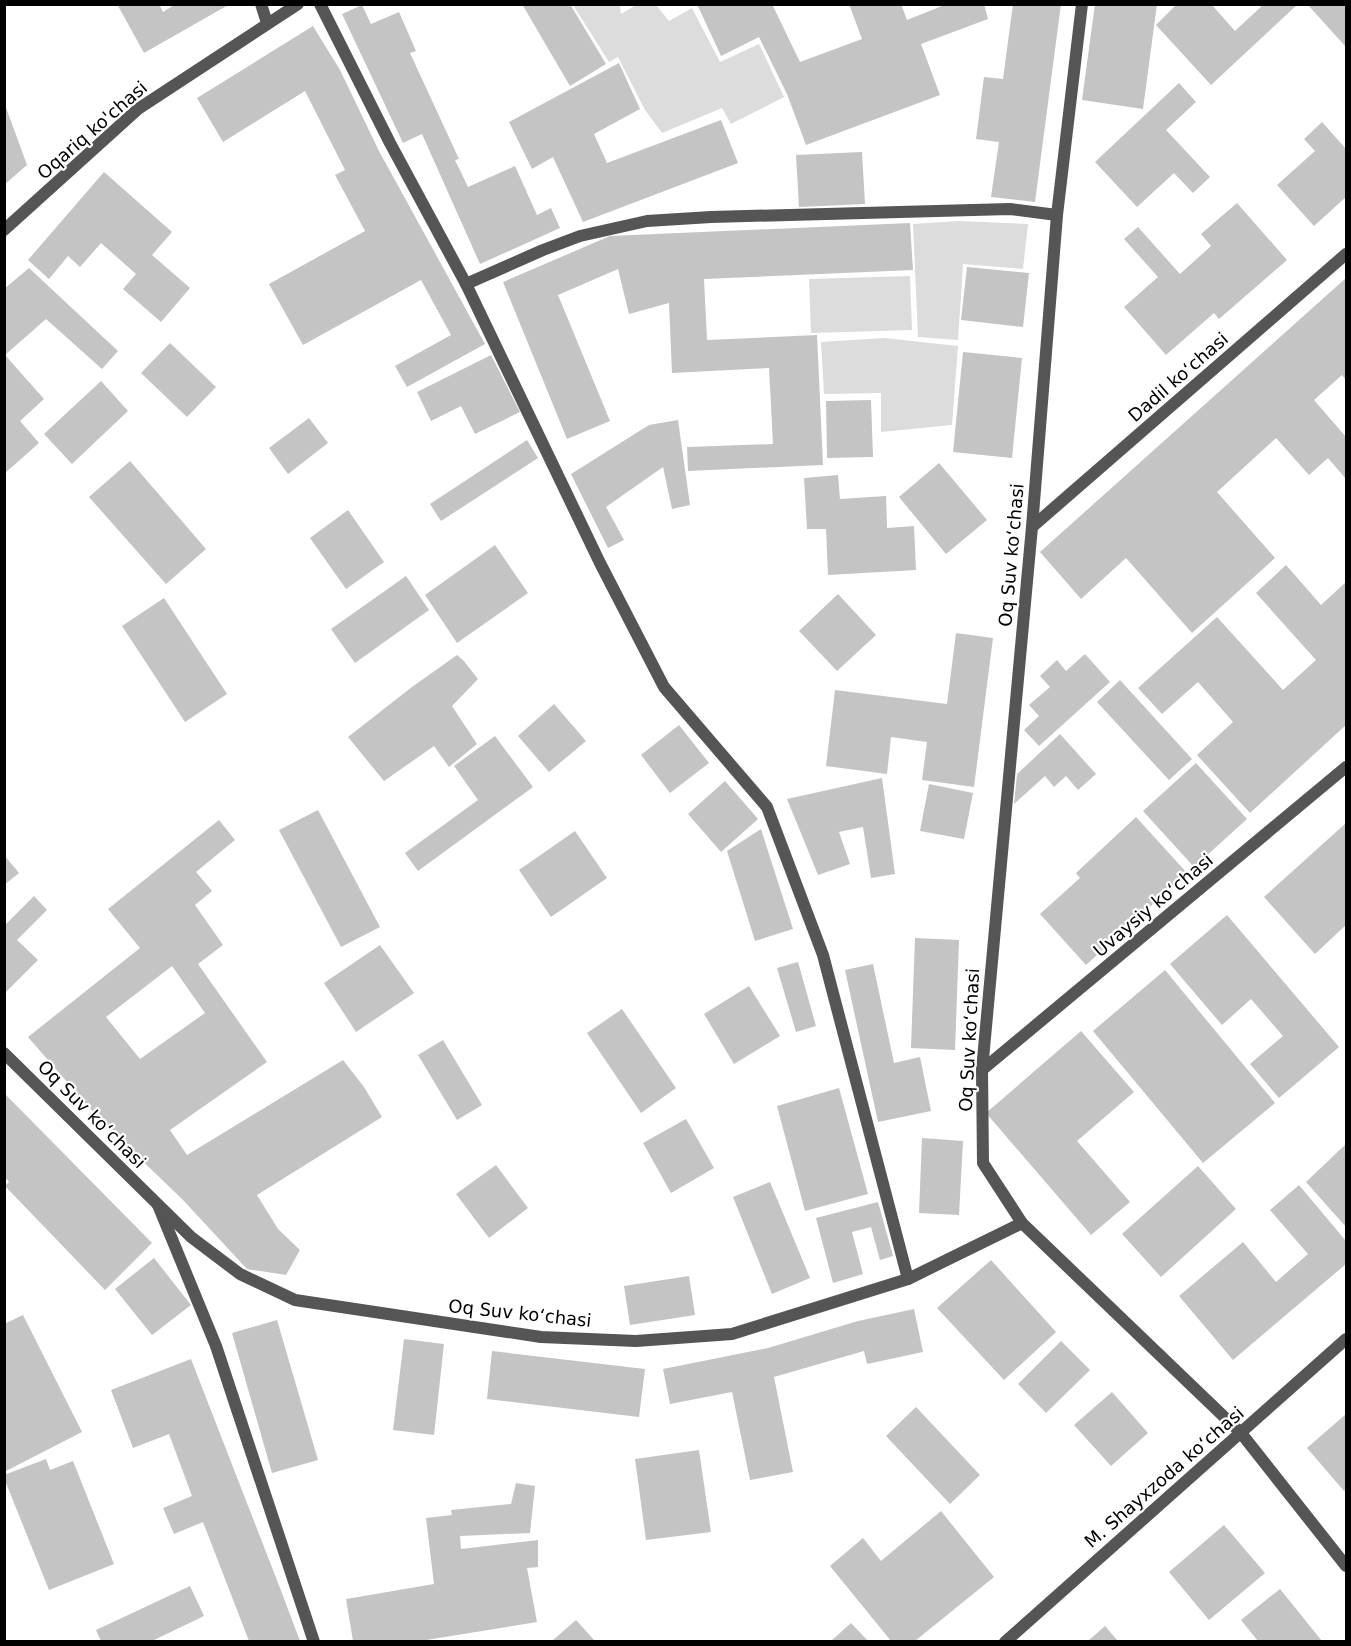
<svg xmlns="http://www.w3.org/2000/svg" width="1351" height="1646" viewBox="0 0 1351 1646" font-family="'DejaVu Sans',sans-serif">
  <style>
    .green { fill: #dcdcdc }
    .building { fill: #c4c4c4; fill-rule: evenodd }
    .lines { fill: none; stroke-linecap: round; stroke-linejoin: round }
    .lane { stroke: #555; stroke-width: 12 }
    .street { stroke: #555; stroke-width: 12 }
    .labels { text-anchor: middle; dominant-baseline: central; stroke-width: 4.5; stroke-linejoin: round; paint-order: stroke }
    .street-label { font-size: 18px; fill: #000; stroke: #fff }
  </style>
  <rect width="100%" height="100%" fill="#fff"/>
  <g class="green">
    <polygon points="573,5 620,5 621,14 636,5 656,5 669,21 692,8 720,62 759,44 784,97 731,124 722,108 662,133 645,110 618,57 609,62"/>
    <polygon points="959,221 1028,224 1023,269 963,264 958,340 918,337 913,224"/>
    <polygon points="910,276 912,330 811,333 809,279"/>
    <polygon points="884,338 958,346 952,425 881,432 881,393 824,394 821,342"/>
  </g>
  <g class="building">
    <polygon points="117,4 159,4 163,12 176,4 230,4 144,53"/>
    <polygon points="522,4 570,4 606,64 570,86"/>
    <polygon points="697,4 772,4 800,62 862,39 849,4 901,4 907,20 947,4 984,4 988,19 921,44 940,95 806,145 787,94 759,37 721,56"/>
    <polygon points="1013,4 1061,4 1035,202 991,197 999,142 976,139 984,77 1003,79"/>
    <polygon points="1095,4 1157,4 1143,109 1082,100"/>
    <polygon points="1177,4 1211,4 1235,31 1264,4 1298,4 1211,85 1156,25"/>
    <polygon points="1307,4 1346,4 1346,47"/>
    <polygon points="362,5 371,24 399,12 416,51 410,53 459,159 455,160 468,187 515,166 537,215 551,208 560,228 480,264 422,134 403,143 342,14"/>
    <polygon points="313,26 340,70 379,151 485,344 407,387 395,366 451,335 421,280 303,345 269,284 365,231 335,175 345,170 305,91 223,142 197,98"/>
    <polygon points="619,63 640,109 594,134 607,163 721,120 738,163 583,222 553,157 532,169 509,122"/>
    <polygon points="1179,83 1196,102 1166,130 1210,177 1193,193 1174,173 1137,207 1095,162"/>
    <polygon points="4,102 27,165 4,185"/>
    <polygon points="1322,122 1346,149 1346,197 1314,226 1277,185 1315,151 1304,139"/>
    <polygon points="862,152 865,204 799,207 796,155"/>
    <polygon points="104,172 172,232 152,255 190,288 161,322 123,289 136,274 101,243 80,267 68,256 49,279 28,260"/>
    <polygon points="1237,203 1287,260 1219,319 1214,313 1166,355 1124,307 1158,277 1124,239 1138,227 1180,274 1211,246 1201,234"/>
    <polygon points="910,223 913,270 704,279 707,340 817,335 823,465 688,471 687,447 773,444 769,368 672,373 669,303 629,314 618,269 558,295 610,421 567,439 503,282 610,236"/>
    <polygon points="967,267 1029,273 1023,327 961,320"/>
    <polygon points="29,268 118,351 102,369 46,319 5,355 44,399 20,421 39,443 4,474 4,289"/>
    <polygon points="1346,278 1346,380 1342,375 1314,400 1346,437 1346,479 1328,458 1309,475 1276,438 1217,492 1275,558 1192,633 1126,558 1081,599 1040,552"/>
    <polygon points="170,343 216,387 187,417 141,373"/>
    <polygon points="963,352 1022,358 1012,458 953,452"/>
    <polygon points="491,355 520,412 475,434 461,406 431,421 417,392"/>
    <polygon points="101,381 128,411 72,464 44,434"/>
    <polygon points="871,400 873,457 827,458 826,401"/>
    <polygon points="309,418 328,443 288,474 269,448"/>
    <polygon points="678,420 690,505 672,509 663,467 606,507 624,540 608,548 571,474 649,425"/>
    <polygon points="527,440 538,458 441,521 430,504"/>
    <polygon points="130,461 206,549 166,584 89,497"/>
    <polygon points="939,463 987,520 946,554 899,497"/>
    <polygon points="838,475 840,499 886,496 887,528 914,526 916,570 828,575 826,529 807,529 804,478"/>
    <polygon points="348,510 384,562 346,589 310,538"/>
    <polygon points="495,545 528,593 457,643 425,595"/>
    <polygon points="1286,565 1321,605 1346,582 1346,725 1250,813 1197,755 1233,722 1198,682 1162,714 1138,688 1217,617 1283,690 1316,660 1256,593"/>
    <polygon points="406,576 429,610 355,663 331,629"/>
    <polygon points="838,594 876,635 837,671 799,631"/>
    <polygon points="164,598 227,694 185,722 122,626"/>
    <polygon points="956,633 993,638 974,787 922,780 927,742 891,737 887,774 826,766 835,690 947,704"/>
    <polygon points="1085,654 1110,682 1039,746 1024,730 1039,716 1029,705 1050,687 1040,676 1057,660 1066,671"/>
    <polygon points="457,655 463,660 478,679 452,706 477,744 449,767 434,746 384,781 348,737 412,687"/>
    <polygon points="1120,680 1192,759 1169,780 1097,702"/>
    <polygon points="554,704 586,741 549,772 518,736"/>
    <polygon points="679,725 709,763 670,793 641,755"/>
    <polygon points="1060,734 1096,774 1078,790 1066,776 1054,787 1045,776 1014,804 1017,774"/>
    <polygon points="495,736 533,787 418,871 405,853 478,800 454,766"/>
    <polygon points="1196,763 1247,819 1194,867 1143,811"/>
    <polygon points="882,778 895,874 871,878 863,827 839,832 850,864 818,875 787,799"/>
    <polygon points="725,781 758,819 721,852 688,814"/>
    <polygon points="929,784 973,793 964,839 920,831"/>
    <polygon points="318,810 380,927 341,947 279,830"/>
    <polygon points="1136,817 1187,873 1086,965 1040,914 1080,878 1076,873"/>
    <path d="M219,820L235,840L196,872L212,891L195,905L223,945L198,964L267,1062L170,1130L187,1155L343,1060L364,1087L382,1117L257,1195L278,1229L300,1250L286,1275L247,1269L183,1200L101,1121L28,1037L140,948L108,909ZM172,966L205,1013L140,1059L106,1017Z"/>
    <polygon points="1346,823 1346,925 1315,954 1264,897"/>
    <polygon points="761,829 793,929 755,941 727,851"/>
    <polygon points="575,831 607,878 551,917 519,870"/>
    <polygon points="4,855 19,873 4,885"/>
    <polygon points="34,896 47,910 17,940 38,960 4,994 4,926"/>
    <polygon points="1227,915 1339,1047 1279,1098 1250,1064 1283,1036 1251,999 1222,1025 1170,964"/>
    <polygon points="915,938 959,940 955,1050 911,1048"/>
    <polygon points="380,945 414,993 356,1032 324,983"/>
    <polygon points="798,962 816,1026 796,1032 777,968"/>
    <polygon points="873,964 894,1063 920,1057 931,1111 878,1122 845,970"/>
    <polygon points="1165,970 1275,1103 1203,1163 1093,1031"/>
    <polygon points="749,986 780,1036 734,1064 704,1014"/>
    <polygon points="622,1009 676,1088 641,1113 587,1033"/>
    <polygon points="1081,1031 1134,1092 1077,1141 1130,1202 1091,1235 986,1113"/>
    <polygon points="443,1040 482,1105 457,1120 418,1055"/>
    <polygon points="839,1088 868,1194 805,1211 777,1106"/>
    <polygon points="5,1094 152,1243 105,1290 5,1186 9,1182 5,1177"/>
    <polygon points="686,1119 714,1168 671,1193 643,1143"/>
    <polygon points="922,1138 963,1141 959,1215 919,1213"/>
    <polygon points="1346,1144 1346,1227 1306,1182"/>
    <polygon points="496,1165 528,1208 489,1238 456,1194"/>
    <polygon points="1198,1166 1236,1209 1161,1277 1122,1234"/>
    <polygon points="770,1182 810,1278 772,1294 733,1197"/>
    <polygon points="1299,1185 1346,1241 1346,1264 1233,1360 1179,1296 1243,1242 1276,1282 1308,1254 1270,1210"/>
    <polygon points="878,1202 893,1256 880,1260 871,1227 852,1232 863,1274 833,1283 816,1218"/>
    <polygon points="154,1258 191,1305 152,1335 115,1289"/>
    <polygon points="991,1260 1056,1332 1004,1380 937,1308"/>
    <polygon points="689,1276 695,1315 630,1325 624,1286"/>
    <polygon points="914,1309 923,1352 867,1364 864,1351 774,1377 793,1472 750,1480 732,1392 670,1404 663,1369 768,1348 858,1321"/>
    <polygon points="23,1315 82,1432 4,1472 4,1324"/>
    <polygon points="277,1320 318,1460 272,1473 232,1333"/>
    <polygon points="404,1339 444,1344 434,1435 393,1430"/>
    <polygon points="1061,1341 1090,1370 1046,1413 1018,1384"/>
    <polygon points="492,1351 645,1369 639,1417 487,1399"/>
    <polygon points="191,1359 280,1588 300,1641 249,1641 203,1522 174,1534 163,1508 192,1496 169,1434 133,1448 111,1390"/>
    <polygon points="1112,1392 1148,1433 1111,1466 1074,1425"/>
    <polygon points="916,1407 980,1475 950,1504 886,1436"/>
    <polygon points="1346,1414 1346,1489 1344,1491 1307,1448"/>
    <polygon points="699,1450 711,1532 646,1540 635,1459"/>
    <polygon points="46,1459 50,1470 73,1461 114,1564 49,1590 4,1478 4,1475"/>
    <polygon points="516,1483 535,1486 530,1533 460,1536 461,1549 538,1540 538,1567 527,1568 537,1622 420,1641 353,1641 346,1599 434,1584 426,1518 452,1515 451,1510 511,1504"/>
    <polygon points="941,1511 994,1577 915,1641 891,1641 830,1566 863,1538 881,1561"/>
    <polygon points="1224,1525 1265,1573 1209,1620 1169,1572"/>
    <polygon points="190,1586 204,1616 152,1641 101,1641 96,1630"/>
    <polygon points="1280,1589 1322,1641 1258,1641 1241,1620"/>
    <polygon points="576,1620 595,1641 552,1641"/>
    <polygon points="851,1623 868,1641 831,1641"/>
    <polygon points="1105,1626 1118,1641 1088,1641"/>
  </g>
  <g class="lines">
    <polyline class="lane" points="158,1205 216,1346 314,1642"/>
    <g class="street">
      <polyline points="261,4 267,23"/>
      <polyline points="320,4 390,143 466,284 600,563 664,687 767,807 823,955 908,1279"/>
      <polyline points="4,230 138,109 298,4"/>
      <polyline points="466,284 543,250 580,236 647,221 711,217 1010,209 1057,215"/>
      <polyline points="1032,527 1346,254"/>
      <polyline points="4,1053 191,1237 240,1274 295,1300 541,1337 636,1341 732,1334 908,1279 1022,1223 983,1163 982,1070 1032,527 1057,215 1082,4"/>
      <polyline points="982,1070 1346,767"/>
      <polyline points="1022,1223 1241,1433 1346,1566"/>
      <polyline points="1005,1642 1346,1339"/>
    </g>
  </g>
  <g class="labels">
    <g class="street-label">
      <text transform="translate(92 130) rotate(-41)">Oqariq ko'chasi</text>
      <text transform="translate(1178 377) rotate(-41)">Dadil koʻchasi</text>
      <text transform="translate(1011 555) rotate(-85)">Oq Suv koʻchasi</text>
      <text transform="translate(1153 905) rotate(-40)">Uvaysiy koʻchasi</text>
      <text transform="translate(969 1040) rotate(-87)">Oq Suv koʻchasi</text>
      <text transform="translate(92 1114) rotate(45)">Oq Suv koʻchasi</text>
      <text transform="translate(520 1313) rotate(6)">Oq Suv koʻchasi</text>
      <text transform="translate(1164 1477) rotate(-41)">M. Shayxzoda koʻchasi</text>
    </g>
  </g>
  <rect width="1351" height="1646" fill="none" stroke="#000000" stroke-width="12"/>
</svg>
